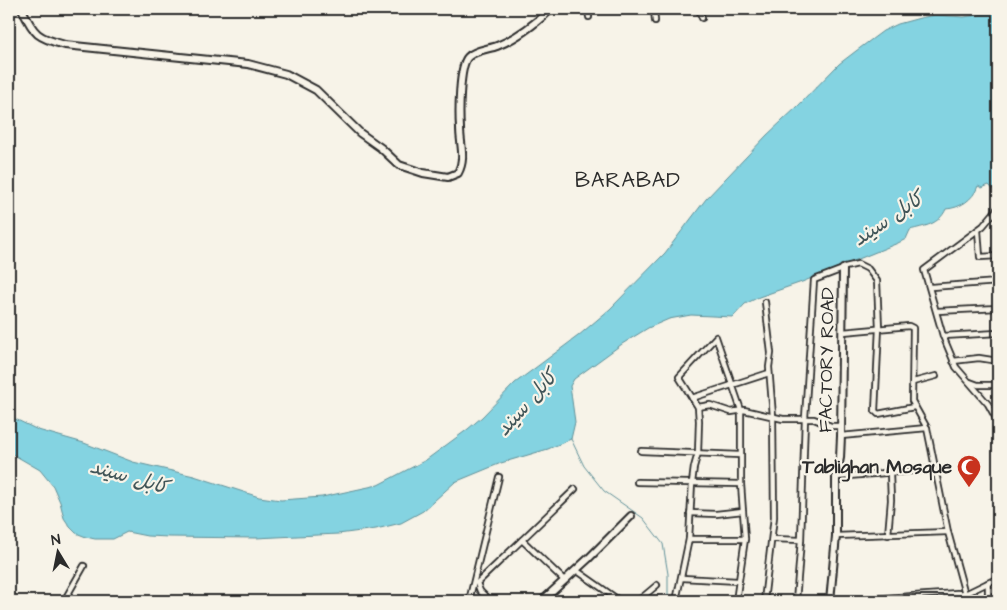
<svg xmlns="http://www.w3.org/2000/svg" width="1007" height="610" viewBox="0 0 1007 610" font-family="'Architects Daughter','Playpen Sans Arabic',sans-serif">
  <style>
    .water { fill: #84d3e1; stroke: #609098 }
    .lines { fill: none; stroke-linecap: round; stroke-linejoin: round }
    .stream { stroke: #609098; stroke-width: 1 }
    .street-casing { stroke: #2b2b2b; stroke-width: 8 }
    .secondary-casing { stroke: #2b2b2b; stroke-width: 10 }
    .street { stroke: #f7f3e8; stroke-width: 4.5 }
    .secondary { stroke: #f7f3e8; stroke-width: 6 }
    .labels { text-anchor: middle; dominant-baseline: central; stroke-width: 4.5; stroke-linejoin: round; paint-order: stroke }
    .street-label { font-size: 19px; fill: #2b2b2b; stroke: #f7f3e8 }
    .poi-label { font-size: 19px; font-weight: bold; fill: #2b2b2b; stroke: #f7f3e8; text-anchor: end }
    .water-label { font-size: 20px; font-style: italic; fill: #415558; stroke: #f7f3e8 }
    .quarter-label { font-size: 21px; letter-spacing: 1px; fill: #2b2b2b; stroke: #f7f3e8 }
  </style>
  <rect width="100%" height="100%" fill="#f7f3e8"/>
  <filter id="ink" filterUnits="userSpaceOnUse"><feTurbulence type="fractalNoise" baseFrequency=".02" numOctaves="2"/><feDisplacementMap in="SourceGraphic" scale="10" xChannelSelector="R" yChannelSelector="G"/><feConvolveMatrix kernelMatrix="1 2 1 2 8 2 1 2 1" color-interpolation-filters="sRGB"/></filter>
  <g filter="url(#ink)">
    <path class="water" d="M998,12V195L989,185L982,188L978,186C973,200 960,208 946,209C939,225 924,226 910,230L906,239L898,243L802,282L759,297L745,304L733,317L691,315L669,319L648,328L622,344L574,379L570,386L575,422L571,439L548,449L501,463L455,482L423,511L401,523L376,529L338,534L256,538L169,537L147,536L127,532L113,539H95L86,537L76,533L70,527L64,518L60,502L53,486L40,470L9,452V416L38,430L84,443L133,462L194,476L259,497L281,500L322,497L378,485L426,460L468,429L482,417L515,383L578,336L610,309L665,253L706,199L767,135L797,107L839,64L856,51L883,31L898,24L920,18L935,15L964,17Z"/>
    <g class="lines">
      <polyline class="stream" points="571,439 584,466 604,491 643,518 663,544 668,574 668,601"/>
      <defs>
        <g id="street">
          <polyline points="588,9 589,17"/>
          <polyline points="654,9 655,21"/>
          <polyline points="699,9 702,18"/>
          <polyline points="998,208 983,226 924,270 943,336 956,367 988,404 998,422"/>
          <polyline points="978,230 980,257 998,256"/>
          <polyline points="931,287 998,282"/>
          <polyline points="937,311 998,308"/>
          <polyline points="843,332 909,326 913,328 912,401 927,428 948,532 965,594"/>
          <polyline points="943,336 998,333"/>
          <polyline points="953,361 979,358 998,361"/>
          <polyline points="913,382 936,376"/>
          <polyline points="970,382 978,385 998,385"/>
          <polyline points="692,398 769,373"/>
          <polyline points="698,407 710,405 731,412 744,410 783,419 814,419 831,426 841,426"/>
          <polyline points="841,436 927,428"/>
          <polyline points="641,451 740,455"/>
          <polyline points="836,477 935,469"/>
          <polyline points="637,482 741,484"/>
          <polyline points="690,513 716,514 743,511"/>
          <polyline points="888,535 891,500 890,473"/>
          <polyline points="836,536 948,532"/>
          <polyline points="689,539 745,539"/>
          <polyline points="772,539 801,540"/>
          <polyline points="522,540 564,580"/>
          <polyline points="576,570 620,601"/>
          <polyline points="682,578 738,581"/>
          <polyline points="64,601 84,566"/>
          <polyline points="469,601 499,477"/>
          <polyline points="490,601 480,591 477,583 575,489"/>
          <polyline points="638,601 657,585"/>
          <polyline points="676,601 689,539 692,483 694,467 698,453 699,421 698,407 679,377 716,337 741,410 741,484 745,539 736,601"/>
          <polyline points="764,601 774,517 773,416 769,367 771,353 765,302"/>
          <polyline points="796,601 801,540 805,418 814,280 843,269 845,267 858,264 868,269 877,281 879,328 875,411 878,414 914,407"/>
          <polyline points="842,601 957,593 965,594 998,578"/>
          <polyline points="988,601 988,583"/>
        </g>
        <g id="secondary">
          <path d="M22,9C34,35 38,38 65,45L248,64L286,74L316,90L360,133L381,148L399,165L423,173L448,177L458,173C466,158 460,145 460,128C459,114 459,66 468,57C475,50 489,49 497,46C517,38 536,23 551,9"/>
          <polyline points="542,601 589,558 631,516"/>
          <polyline points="830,601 836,536 836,477 840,458 841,436 843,269"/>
        </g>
      </defs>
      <use href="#street" class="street-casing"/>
      <use href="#secondary" class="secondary-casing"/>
      <use href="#street" class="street"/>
      <use href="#secondary" class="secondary"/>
    </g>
  </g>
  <defs>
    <symbol id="mosque-pin" viewBox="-11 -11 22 30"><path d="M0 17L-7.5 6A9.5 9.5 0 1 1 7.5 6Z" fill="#c8321e" stroke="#f7f3e8"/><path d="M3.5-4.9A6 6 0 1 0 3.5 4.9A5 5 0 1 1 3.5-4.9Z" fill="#fff"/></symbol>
  </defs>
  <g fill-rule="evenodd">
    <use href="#mosque-pin" x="955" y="453" width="28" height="38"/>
  </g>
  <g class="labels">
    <g class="street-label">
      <text transform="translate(827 360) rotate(-89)">FACTORY ROAD</text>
    </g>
    <g class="poi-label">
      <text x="952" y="467">Tablighan Mosque</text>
    </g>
    <g class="water-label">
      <text transform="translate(888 219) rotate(-34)">کابل سيند</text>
      <text transform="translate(527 403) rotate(-48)">کابل سيند</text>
      <text transform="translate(129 477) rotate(16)">کابل سيند</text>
    </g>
    <g class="quarter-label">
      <text x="628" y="180">BARABAD</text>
    </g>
  </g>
  <rect width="1007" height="610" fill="none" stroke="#f7f3e8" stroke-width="30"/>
  <rect x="15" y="15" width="977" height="580" fill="none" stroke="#2b2b2b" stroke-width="2" filter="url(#ink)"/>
  <g transform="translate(58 552) rotate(350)" stroke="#f7f3e8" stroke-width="4" paint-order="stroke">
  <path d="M0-4L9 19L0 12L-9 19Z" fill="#2b2b2b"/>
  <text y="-8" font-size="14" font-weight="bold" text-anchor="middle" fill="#2b2b2b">N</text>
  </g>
</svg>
